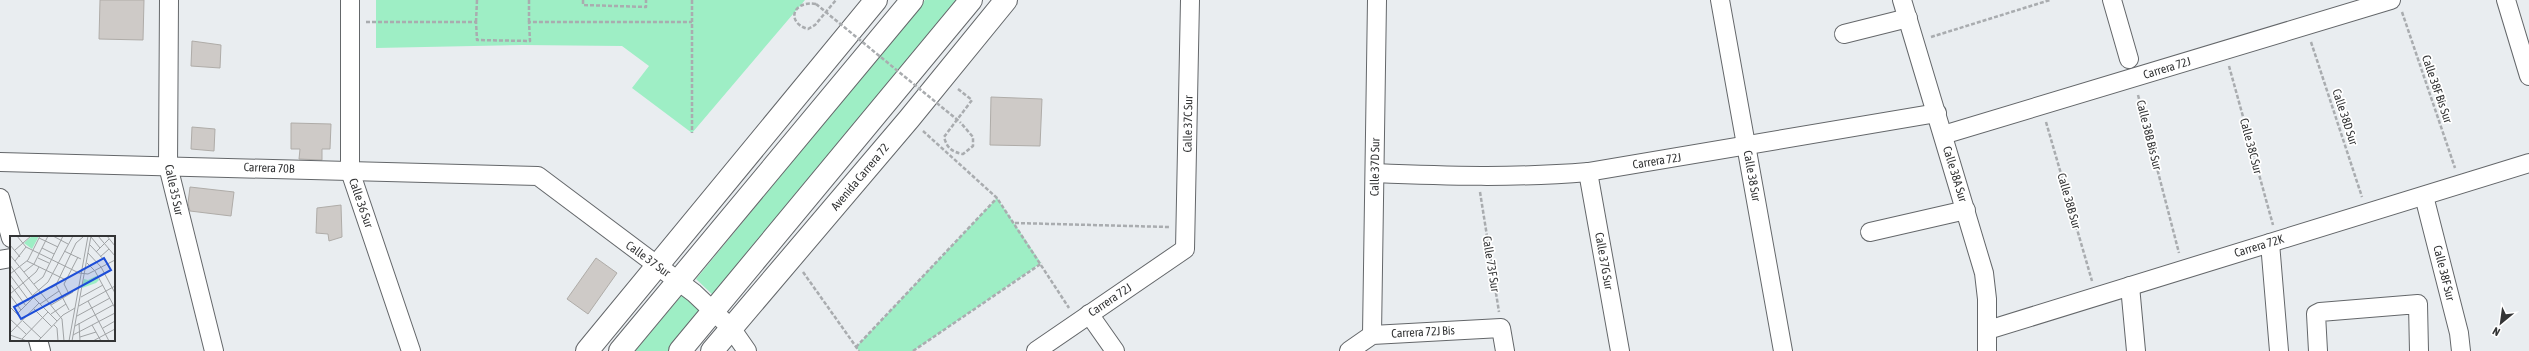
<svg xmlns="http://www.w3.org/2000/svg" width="2529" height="351" viewBox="0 0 2529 351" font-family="'Asap Condensed',sans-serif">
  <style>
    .green { fill: #9eeec5 }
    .building { fill: #cecac7; stroke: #afaca8 }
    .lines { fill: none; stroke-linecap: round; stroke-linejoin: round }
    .minor-casing { stroke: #64676a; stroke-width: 20 }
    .highway-casing { stroke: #64676a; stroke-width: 24 }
    .path { stroke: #a9acaf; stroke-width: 2.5; stroke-dasharray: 4 2; stroke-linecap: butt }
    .minor { stroke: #fff; stroke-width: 18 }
    .highway { stroke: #fff; stroke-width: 22 }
    .path-bridge { stroke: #a9acaf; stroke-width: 2.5; stroke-dasharray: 4 2; stroke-linecap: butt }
    .labels { text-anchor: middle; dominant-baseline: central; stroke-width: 3.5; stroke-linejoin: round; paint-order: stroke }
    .street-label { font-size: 12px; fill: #333435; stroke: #fff }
    .inset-road { fill: none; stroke: #a0a3a5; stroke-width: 1 }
    .view { fill: #1d4ed8; fill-opacity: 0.15; stroke: #1d4ed8; stroke-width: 2 }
    .inset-edge { fill: none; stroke: #333435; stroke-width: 2 }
  </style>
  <rect width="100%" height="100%" fill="#e9edf0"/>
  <g class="green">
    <polygon points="376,0 805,0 692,133 632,88 649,66 622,46 523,45 376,48"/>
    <polygon points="925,0 962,0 715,297 696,279"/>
    <polygon points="997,198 1041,263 913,351 859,351 856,347"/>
    <polygon points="682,295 703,313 672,351 635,351"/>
  </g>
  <g class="building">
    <polygon points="100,0 144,0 143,40 99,39"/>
    <polygon points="192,41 221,45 220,68 191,66"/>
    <polygon points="991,97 1042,99 1040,146 990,145"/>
    <polygon points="291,123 331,124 330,149 322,149 322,160 299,159 300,149 291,149"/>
    <polygon points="192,127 215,129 214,151 191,149"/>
    <polygon points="190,187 234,192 231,216 190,211 188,203"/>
    <polygon points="341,205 342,237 329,241 328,234 316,233 317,208"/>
    <polygon points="596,258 617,273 588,314 567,299"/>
  </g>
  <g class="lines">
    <defs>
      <g id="minor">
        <polyline points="169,0 168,166 214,351"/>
        <polyline points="350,0 350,171 411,351"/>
        <polyline points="1720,0 1783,351"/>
        <polyline points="1902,0 1984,273 1987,299 1987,351"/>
        <polyline points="2112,0 2129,59"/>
        <polyline points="2506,0 2529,76"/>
        <polyline points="1844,34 1908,18"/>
        <polyline points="1943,135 2391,0"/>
        <polyline points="0,162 538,176 694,293 731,328 747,351"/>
        <polyline points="1588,172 1620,351"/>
        <path d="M1375,173C1446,176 1516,178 1588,172L1937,113"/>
        <polyline points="2424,196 2459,333 2461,351"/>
        <polyline points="0,198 11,238"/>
        <polyline points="1870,232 1966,210"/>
        <polyline points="2270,243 2279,351"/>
        <polyline points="0,260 11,258"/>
        <polyline points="2130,286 2136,351"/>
        <polyline points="1089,314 1115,351"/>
        <polyline points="1988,330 2529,163"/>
        <polyline points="1372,335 1377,0"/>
        <polyline points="38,340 41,351"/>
        <polyline points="1036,351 1185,249 1190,0"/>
        <polyline points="1349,351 1372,335 1501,328 1505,351"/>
        <polyline points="2318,351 2316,314 2320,312 2418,304 2419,351"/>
      </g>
      <g id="highway">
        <polyline points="587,351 876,0"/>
        <polyline points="620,351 912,0"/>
        <polyline points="680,351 971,0"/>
        <polyline points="712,351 909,119 1006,0"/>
      </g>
    </defs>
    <use href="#minor" class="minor-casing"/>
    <use href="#highway" class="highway-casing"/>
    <g class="path">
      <polyline points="583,0 583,5 646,7 646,0"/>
      <polyline points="692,0 692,133"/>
      <path d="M816,4C792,0 786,23 808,29L815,25L836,0"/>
      <polyline points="2402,12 2455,168"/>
      <polyline points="366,22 476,22 477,40 530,41 529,22 692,22"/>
      <polyline points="476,22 477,0"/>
      <polyline points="529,22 529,0"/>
      <polyline points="1931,37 2050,0"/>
      <polyline points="2311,42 2362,197"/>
      <polyline points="2229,66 2273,225"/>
      <path d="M958,89L972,100L944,137C947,148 952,152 963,154L973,146V137L960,122"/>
      <polyline points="2138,95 2179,253"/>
      <polyline points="2046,122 2092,281"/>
      <polyline points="923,131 997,198 1069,308"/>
      <polyline points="1480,192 1499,312"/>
      <polyline points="1015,223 1169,227"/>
      <polyline points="803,272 859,351"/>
      <polyline points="856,347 997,198"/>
      <polyline points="913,351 1042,263"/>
    </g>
    <use href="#minor" class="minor"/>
    <use href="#highway" class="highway"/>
    <polyline class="path-bridge" points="816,4 960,122"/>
  </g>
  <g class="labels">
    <g class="street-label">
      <text transform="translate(2167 68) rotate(-17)">Carrera 72J</text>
      <text transform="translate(2437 89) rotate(71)">Calle 38F Bis Sur</text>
      <text transform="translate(2345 117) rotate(72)">Calle 38D Sur</text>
      <text transform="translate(1188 124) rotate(-89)">Calle 37C Sur</text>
      <text transform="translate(2149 135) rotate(76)">Calle 38B Bis Sur</text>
      <text transform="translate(2251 146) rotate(75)">Calle 38C Sur</text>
      <text transform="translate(1657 161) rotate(-9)">Carrera 72J</text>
      <text transform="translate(1375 167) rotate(-89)">Calle 37D Sur</text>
      <text transform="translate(269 168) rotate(2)">Carrera 70B</text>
      <text transform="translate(1955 174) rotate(73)">Calle 38A Sur</text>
      <text transform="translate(1752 176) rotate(80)">Calle 38 Sur</text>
      <text transform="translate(860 177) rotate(-50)">Avenida Carrera 72</text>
      <text transform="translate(174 190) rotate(78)">Calle 35 Sur</text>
      <text transform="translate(2069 201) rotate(74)">Calle 38B Sur</text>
      <text transform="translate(361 203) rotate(71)">Calle 36 Sur</text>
      <text transform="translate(2259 246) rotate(-17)">Carrera 72K</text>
      <text transform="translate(648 259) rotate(36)">Calle 37 Sur</text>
      <text transform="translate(1604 261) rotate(80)">Calle 37G Sur</text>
      <text transform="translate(1491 264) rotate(81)">Calle 73F Sur</text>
      <text transform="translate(2444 273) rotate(76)">Calle 38F Sur</text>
      <text transform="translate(1110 300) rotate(-34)">Carrera 72J</text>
      <text transform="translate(1423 332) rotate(-3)">Carrera 72J Bis</text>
    </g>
  </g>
  <g transform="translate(10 236)">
    <rect width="105" height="105" fill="#e9edf0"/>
    <path d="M22,0H29L22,13L14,7ZM86,40L89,44L86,47L72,52L74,43L78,44Z" fill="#9eeec5"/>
    <path class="inset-road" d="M7,0L16,11L69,37L78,38L105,24M43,0L58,8M88,0L105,20M97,0L105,10M81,1L90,12M29,2L48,11M0,9L10,21M80,9L98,28M32,12L44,18M5,14L21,0M54,15L71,23M86,16L99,3M78,17L91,31L105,57M0,19L52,83L54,105M90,21L99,13M28,22L39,27M5,25L16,11M17,25L56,44M77,27L85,35L105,72M0,29L25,63L47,85M14,36L24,28L38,0M0,38L18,24L30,0M0,39L20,66M0,48L16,70M24,48L33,41L53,0M46,49L59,74M41,52L46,49L66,7L73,1M0,58L26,36L29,31M59,58L54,48L68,21M0,59L11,74M23,59L38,46L63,0M71,61L93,49M78,65L99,105M30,68L49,55M41,69L63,56M69,70L105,50M0,71L13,84M24,73L42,91M7,78L24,61M41,78L56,68M67,80L100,62M0,83L16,98M13,85L31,102M69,87L70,105M44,89L47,92L48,105M82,89L91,105M65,90L103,69M93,92L105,85M0,97L29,67M0,99L17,105M63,99L105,77M70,101L86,96M12,103L38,76M28,105L53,79L65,72M59,105L78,0M62,105L81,0M83,105L105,93"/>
    <path class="view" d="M94,22L101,34L11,83L4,71Z"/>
    <rect width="105" height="105" class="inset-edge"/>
  </g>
  <g transform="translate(2501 323) rotate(209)" stroke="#ffffff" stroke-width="3" paint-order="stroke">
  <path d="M0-3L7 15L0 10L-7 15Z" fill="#333435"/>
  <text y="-6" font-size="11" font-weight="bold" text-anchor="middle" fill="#333435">N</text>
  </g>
</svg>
